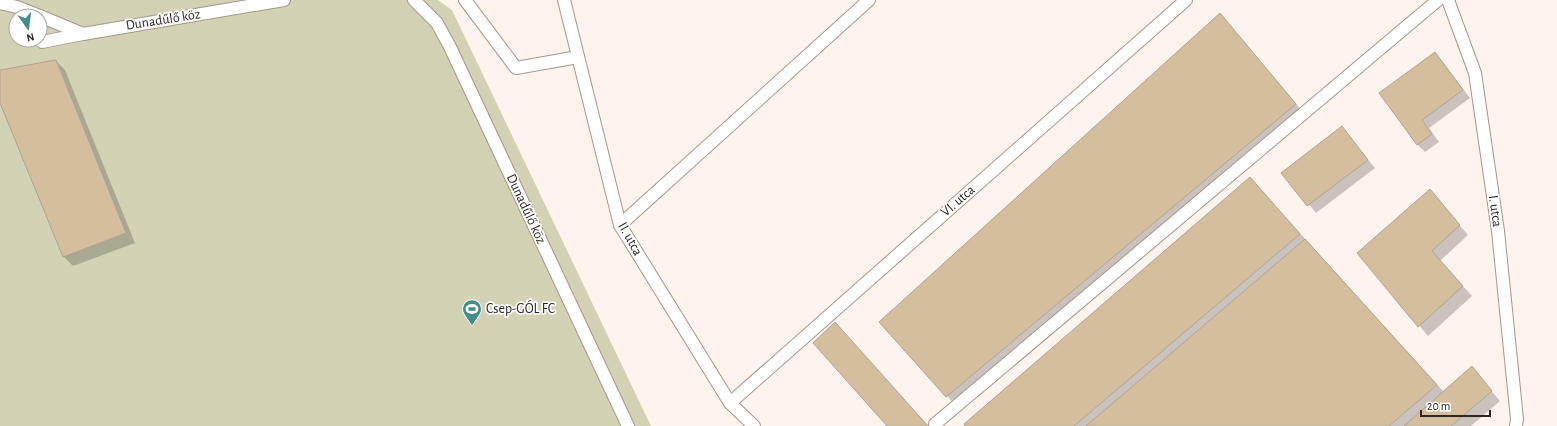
<svg xmlns="http://www.w3.org/2000/svg" width="1557" height="426" viewBox="0 0 1557 426" font-family="'Alegreya Sans',sans-serif">
  <style>
    .green { fill: #d4d2b5; fill-rule: evenodd }
    .shadow { fill: #0003 }
    .building { fill: #d5be9d; stroke: #afa494 }
    .lines { fill: none; stroke-linecap: round; stroke-linejoin: round }
    .lane-casing { stroke: #a8958c; stroke-width: 14 }
    .lane { stroke: #fff; stroke-width: 12 }
    .labels { text-anchor: middle; dominant-baseline: central; stroke-width: 3.5; stroke-linejoin: round; paint-order: stroke }
    .street-label { font-size: 14px; fill: #2c2521; stroke: #fff }
    .poi-label { font-size: 14px; fill: #2c2521; stroke: #fff; text-anchor: start }
  </style>
  <rect width="100%" height="100%" fill="#fff3ed"/>
  <path class="green" d="M0,0H438L452,10L651,426H0ZM16,16H40V40H16Z"/>
  <g class="shadow">
    <polygon points="1220,14 1304,113 956,406 947,396"/>
    <polygon points="1435,54 1442,61 1470,98 1429,128 1439,142 1425,152 1417,144 1380,94"/>
    <polygon points="56,61 65,70 135,243 73,266 64,257 0,100 0,71"/>
    <polygon points="1342,128 1375,168 1316,213 1283,173"/>
    <polygon points="1250,178 1444,392 1472,368 1500,401 1471,426 967,426"/>
    <polygon points="1430,191 1468,235 1440,261 1472,296 1428,336 1358,253"/>
  </g>
  <g class="building">
    <polygon points="1220,13 1296,104 946,397 879,322"/>
    <polygon points="1435,52 1463,90 1422,120 1432,134 1417,145 1379,93"/>
    <polygon points="56,60 126,233 63,257 0,103 0,70"/>
    <polygon points="1342,126 1368,160 1307,206 1281,173"/>
    <polygon points="1250,177 1300,234 1074,426 965,426 964,424"/>
    <polygon points="1430,189 1460,225 1432,251 1463,286 1418,327 1357,253"/>
    <polygon points="1305,239 1437,385 1389,426 1086,426"/>
    <polygon points="835,322 928,426 887,426 813,343"/>
    <polygon points="1472,366 1492,391 1451,426 1404,426"/>
  </g>
  <g class="lines">
    <defs>
      <g id="lane">
        <polyline points="414,0 437,23 450,47 628,426"/>
        <polyline points="465,0 516,68 578,57"/>
        <polyline points="564,0 620,225 730,403 754,426"/>
        <polyline points="1448,0 1475,73 1498,231 1517,419 1516,426"/>
        <polyline points="0,3 17,7 40,16"/>
        <polyline points="40,16 83,34"/>
        <polyline points="42,42 83,34 284,0"/>
        <polyline points="620,225 869,0"/>
        <polyline points="730,403 1186,0"/>
        <polyline points="935,424 1438,0"/>
      </g>
    </defs>
    <use href="#lane" class="lane-casing"/>
    <use href="#lane" class="lane"/>
  </g>
  <defs>
    <symbol id="stadium-pin" viewBox="-11 -11 22 30"><path d="M0 17L-7.5 6A9.5 9.5 0 1 1 7.5 6Z" fill="#458c86" stroke="#fff"/><path d="M0-5a6.5 5 0 1 0 0 10a6.5 5 0 1 0 0-10ZM-3.5-1.8h7v3.6h-7Z" fill="#fff"/></symbol>
  </defs>
  <g fill-rule="evenodd">
    <use href="#stadium-pin" x="461" y="298" width="22" height="30"/>
  </g>
  <g class="labels">
    <g class="street-label">
      <text transform="translate(163 20) rotate(-9)">Dunadűlő köz</text>
      <text transform="translate(958 201) rotate(-41)">VI. utca</text>
      <text transform="translate(526 209) rotate(65)">Dunadűlő köz</text>
      <text transform="translate(1495 211) rotate(82)">I. utca</text>
      <text transform="translate(630 239) rotate(61)">II. utca</text>
    </g>
    <g class="poi-label">
      <text x="486" y="309">Csep-GÓL FC</text>
    </g>
  </g>
  <g transform="translate(28 28) rotate(166)"><circle r="19" fill="#ffffff" stroke="#aba8a6"/>
  <path d="M0-3L7 15L0 10L-7 15Z" fill="#458c86"/>
  <text y="-6" font-size="11" font-weight="bold" text-anchor="middle" fill="#2c2521">N</text>
  </g>
  <path d="M1421 410v6h69v-6" fill="none" stroke="#2c2521" stroke-width="2"/>
  <text x="1427" y="410" font-size="12" fill="#2c2521" stroke="#ffffff" stroke-width="3" paint-order="stroke">20 m</text>
</svg>
